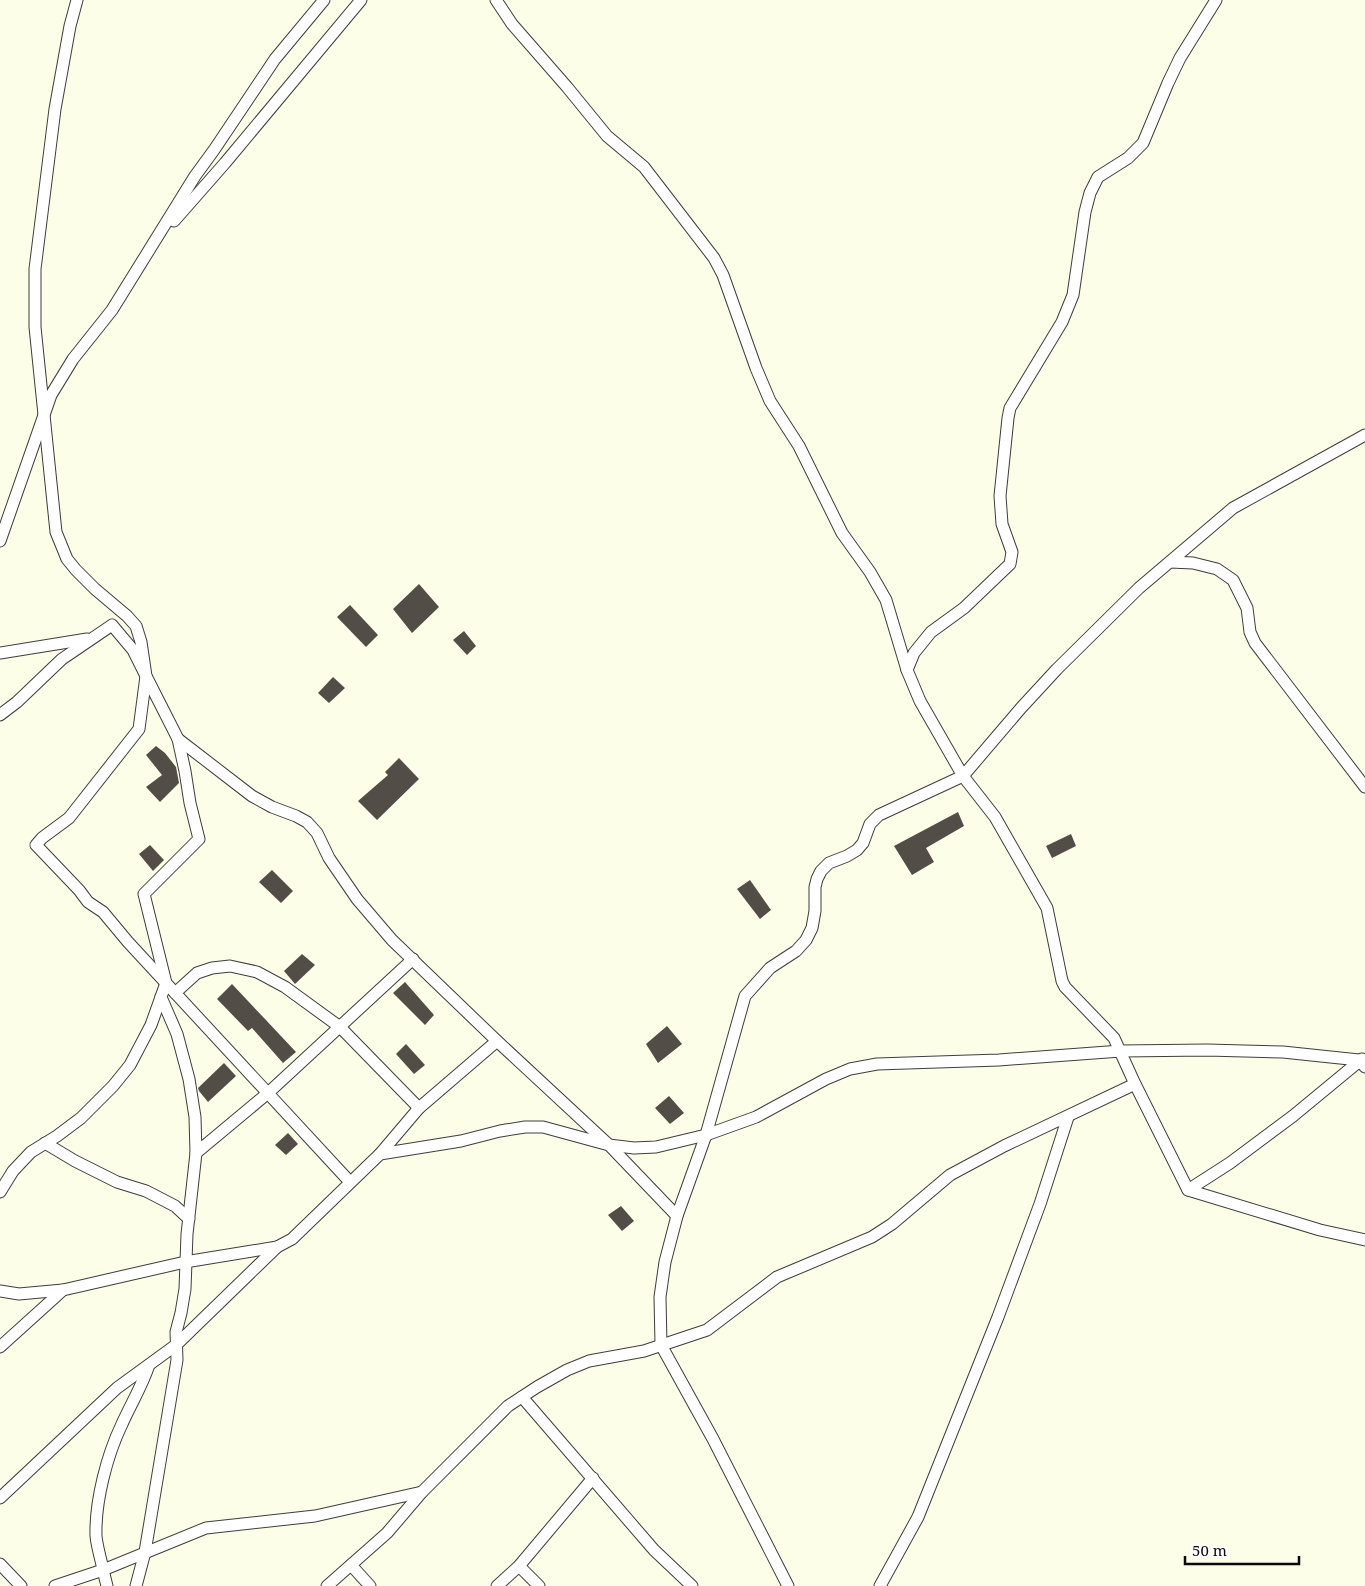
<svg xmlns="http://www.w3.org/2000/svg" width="1365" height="1586" viewBox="0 0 1365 1586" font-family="'Noto Serif',serif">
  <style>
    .building { fill: #524e47 }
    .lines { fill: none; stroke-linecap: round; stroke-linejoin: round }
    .minor-casing { stroke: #3d3d3d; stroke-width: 13 }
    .minor { stroke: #fff; stroke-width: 11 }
  </style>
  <rect width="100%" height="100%" fill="#fdfee7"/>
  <g class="building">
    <polygon points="419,584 439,607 412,633 393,609"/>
    <polygon points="350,605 378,635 366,647 337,617"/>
    <polygon points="464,631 476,646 467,655 453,640"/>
    <polygon points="333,677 345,688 329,703 318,693"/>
    <polygon points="156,746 165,753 176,767 179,783 160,802 146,787 162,775 146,755"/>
    <polygon points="399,758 419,779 377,820 358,801 388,775 385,772"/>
    <polygon points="958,812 964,826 926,848 934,862 912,875 894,846"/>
    <polygon points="1071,834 1076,846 1052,858 1046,846"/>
    <polygon points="150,845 164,860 153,871 139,854"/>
    <polygon points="272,870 293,891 281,903 259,882"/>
    <polygon points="750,880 771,910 760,919 737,889"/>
    <polygon points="302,954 315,965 295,984 284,971"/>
    <polygon points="405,982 434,1015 425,1025 393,993"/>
    <polygon points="232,984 296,1052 283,1063 252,1028 248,1031 217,999"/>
    <polygon points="667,1026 682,1044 658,1063 646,1044"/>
    <polygon points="406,1044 425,1065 414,1074 396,1054"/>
    <polygon points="224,1063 236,1076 208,1102 199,1091 198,1088"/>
    <polygon points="669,1096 684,1113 670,1124 655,1108"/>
    <polygon points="288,1133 298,1144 286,1155 275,1145"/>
    <polygon points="621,1206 634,1221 622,1231 608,1215"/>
  </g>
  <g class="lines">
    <defs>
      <g id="minor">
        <polyline points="496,0 512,24 567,87 607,136 644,167 714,258 723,275 756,368 770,401 799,446 842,533 870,572 886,600 907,670"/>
        <polyline points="174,221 225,163 361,0"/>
        <polyline points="1365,435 1233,508 1139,588 1057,669 1021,708 963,776 995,817 1047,908 1062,981 1065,987 1114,1038 1135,1084 1188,1190 1320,1230 1365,1240"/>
        <polyline points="0,541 51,395 73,359 112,310 195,176 214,150 275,59 324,0"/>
        <polyline points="1170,562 1193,563 1217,569 1233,580 1247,608 1250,632 1255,643 1365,787"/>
        <polyline points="0,653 87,639"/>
        <polyline points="0,715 17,702 62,659 112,625 133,650 146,676 139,729 69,818 42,838 36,845 79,890 88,902 103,912 128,942 350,1182"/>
        <polyline points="178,739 252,796 272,807 296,816 307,822 317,833 329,858 357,899 392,940 497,1041 609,1145 677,1216"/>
        <polyline points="175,993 197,973 212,968 230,966 257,972 285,987 340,1027 419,1108"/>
        <polyline points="45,1143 75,1161 117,1182 146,1191 175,1206 189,1219"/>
        <polyline points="196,1153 268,1093 413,959"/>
        <polyline points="380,1154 419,1108 497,1041"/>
        <polyline points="1188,1190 1230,1163 1293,1116 1362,1059"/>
        <polyline points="0,1192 13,1171 31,1152 57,1136 81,1118 113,1086 130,1065 151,1025 166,983 144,894 199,839 190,803 185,771 178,739 146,676 141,642 136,626 127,616 95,589 76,570 67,559 56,532 35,327 35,269 55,109 70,26 77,0"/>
        <polyline points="0,1291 19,1294 63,1290 185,1262 277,1247 292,1239 380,1154 461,1141 500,1131 525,1127 543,1127 609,1145 634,1148 656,1147 706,1135 756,1117 826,1079 850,1069 877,1064 999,1060 1121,1051 1207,1050 1283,1052 1359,1060 1365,1067"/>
        <polyline points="0,1347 63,1290"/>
        <polyline points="522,1397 654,1550 692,1586"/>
        <polyline points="0,1498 117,1388 176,1345 277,1247"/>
        <polyline points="0,1564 21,1586"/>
        <polyline points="351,1565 370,1586"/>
        <polyline points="519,1566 539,1586"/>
        <path d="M55,1586L103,1570C101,1559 97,1547 96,1536C95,1501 107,1455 122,1424C131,1404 142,1386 149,1365"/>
        <polyline points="107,1586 103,1570 206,1528 315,1516 422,1492"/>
        <polyline points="136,1586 145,1552 177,1360 176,1332 181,1313 185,1289 187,1234 196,1153 195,1117 189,1079 177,1034 161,997"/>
        <polyline points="327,1586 387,1533 422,1492 508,1406 537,1387 567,1370 589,1361 644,1351 707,1330 777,1277 872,1237 892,1224 950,1175 1004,1146 1135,1084"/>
        <polyline points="497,1586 519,1566 593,1478"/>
        <polyline points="788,1586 713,1439 661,1345 660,1297 665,1262 677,1216 706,1135 745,996 770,968 796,951 806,940 812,928 815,911 815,887 817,879 821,871 829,863 847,856 857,850 863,843 870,824 879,815 963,776 920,701 907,670 914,653 931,632 964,608 1010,564 1012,552 1002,524 1000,496 1008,418 1010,408 1062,322 1073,295 1085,212 1090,193 1098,177 1128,158 1143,143 1168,83 1180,58 1216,0"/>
        <polyline points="880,1586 918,1517 998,1317 1040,1204 1068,1117"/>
      </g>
    </defs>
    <use href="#minor" class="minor-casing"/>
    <use href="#minor" class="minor"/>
  </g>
  <path d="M1185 1556v8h114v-8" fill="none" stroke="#0a0a0a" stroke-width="2.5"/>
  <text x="1192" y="1556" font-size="15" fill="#0a0a0a" stroke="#ffffff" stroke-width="4" paint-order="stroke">50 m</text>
</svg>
